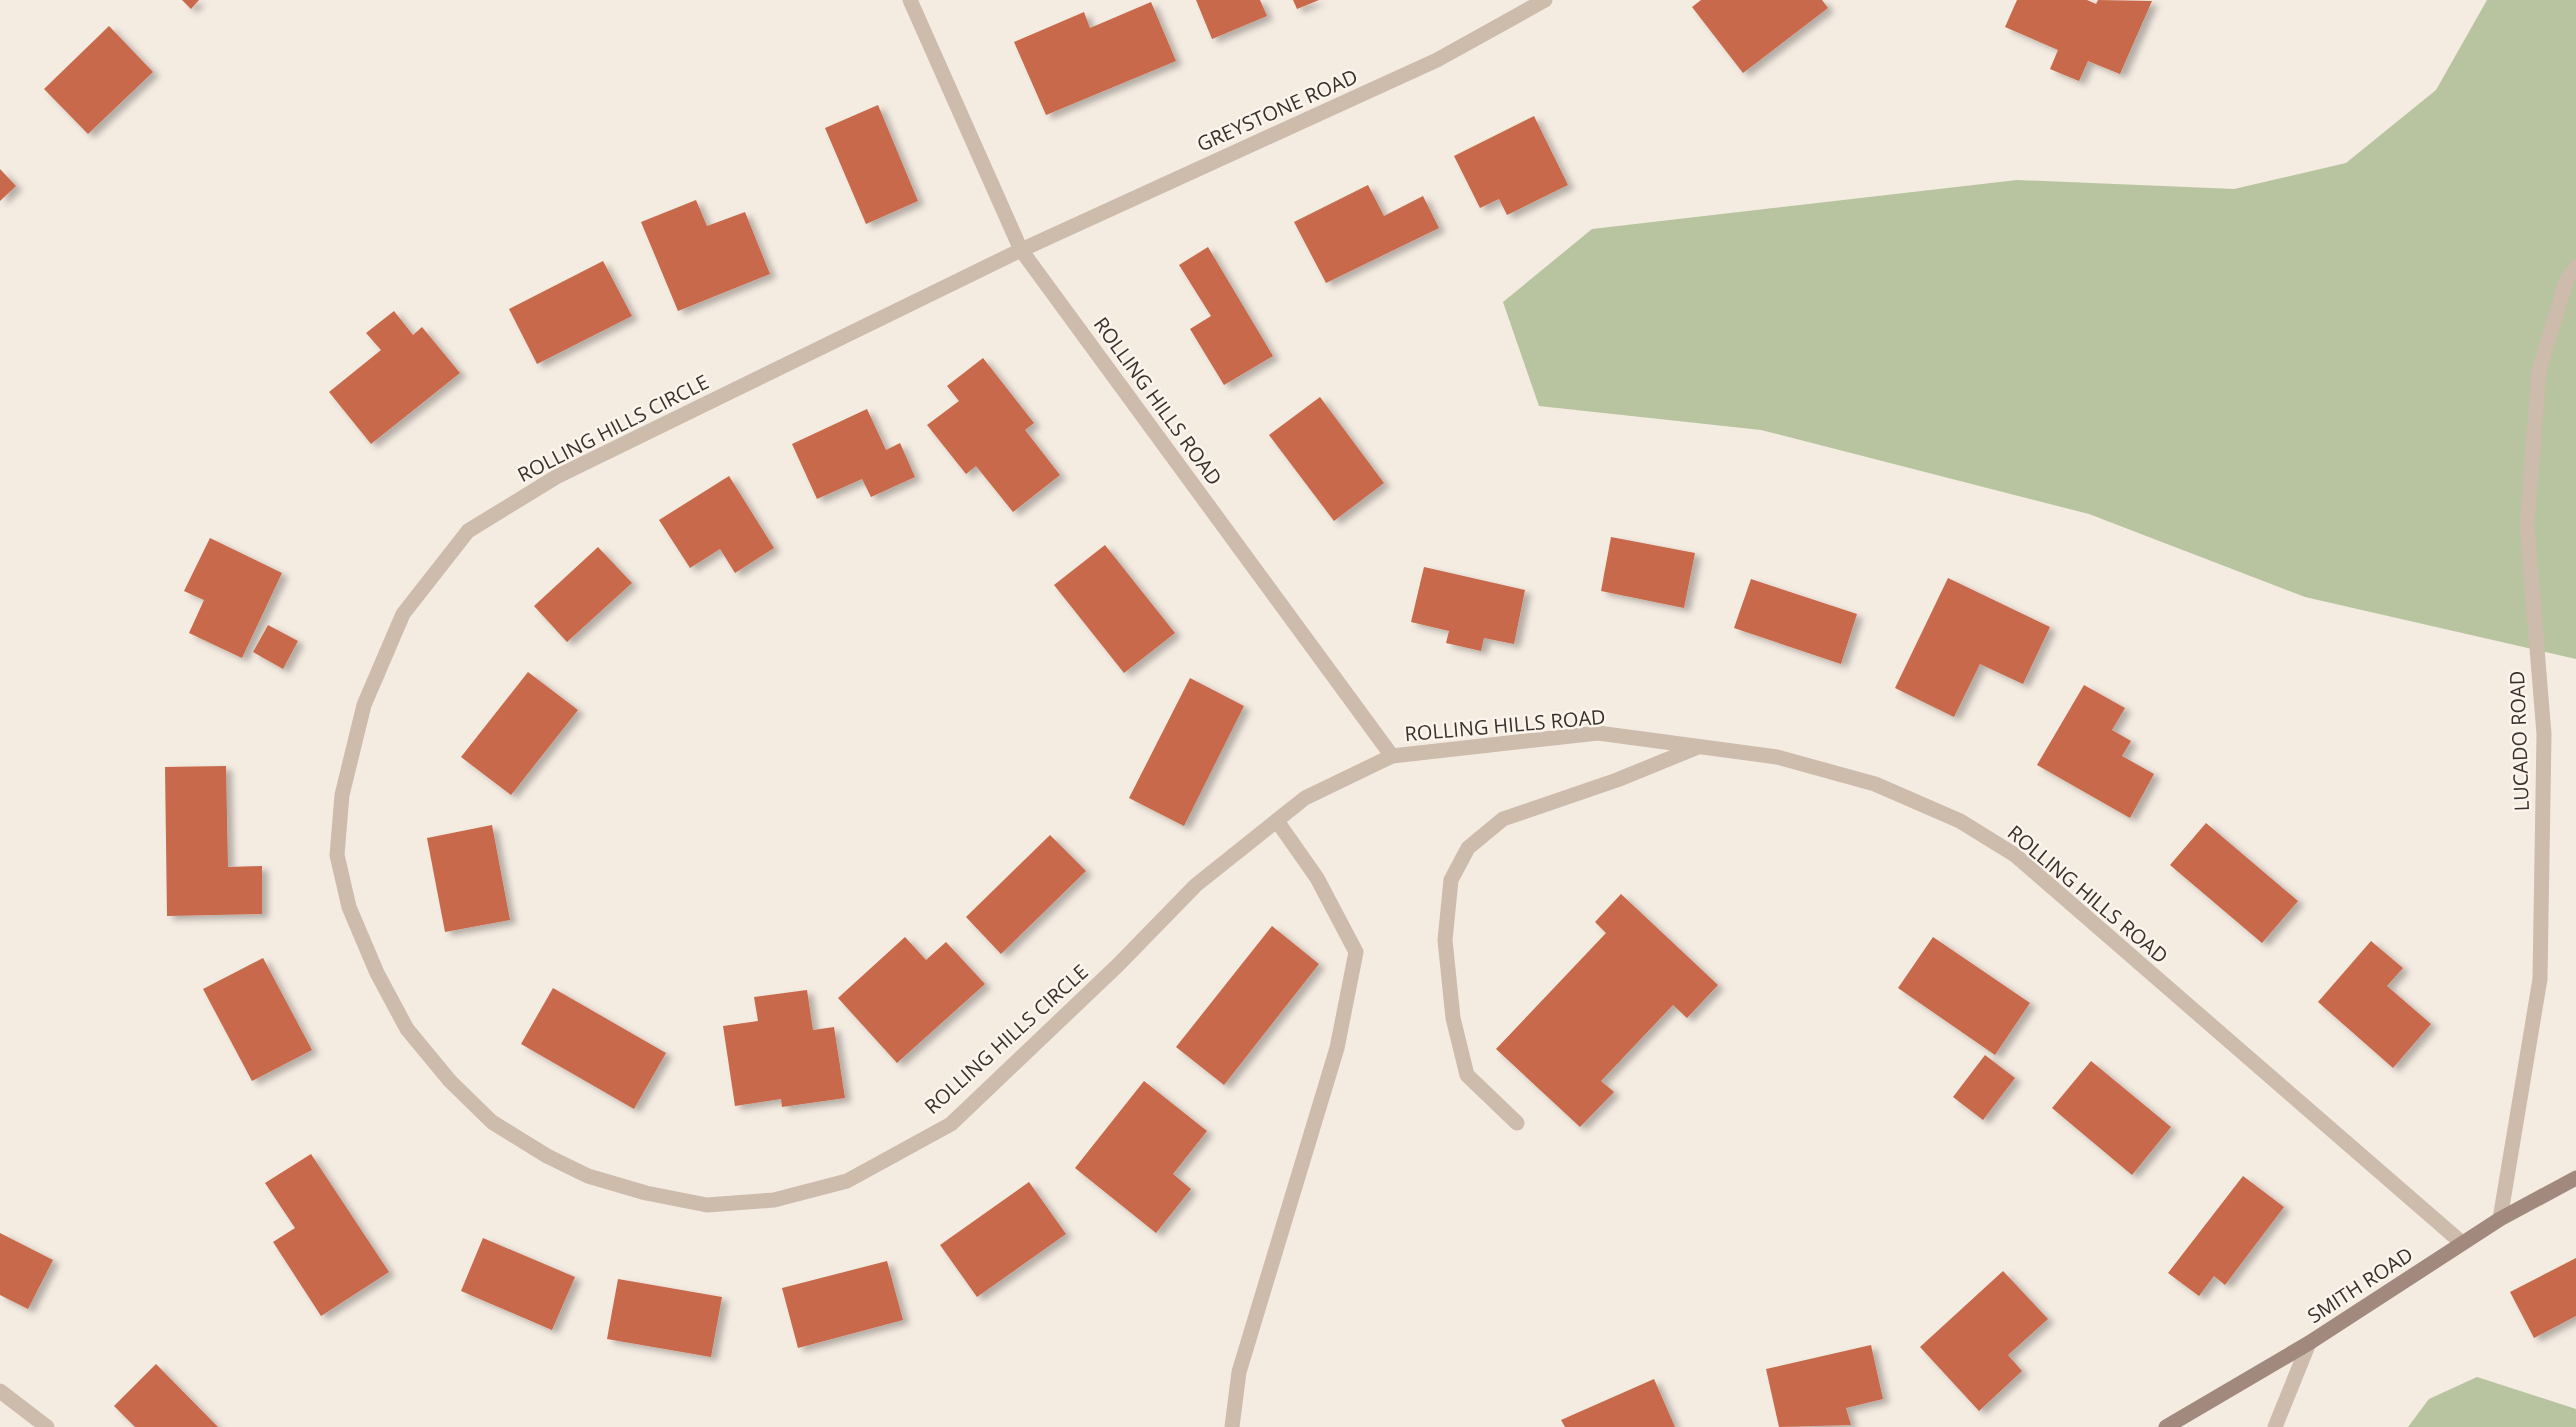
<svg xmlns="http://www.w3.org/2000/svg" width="2576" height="1427" viewBox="0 0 2576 1427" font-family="'Open Sans',sans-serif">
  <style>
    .green { fill: #b8c4a0 }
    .building { fill: #c8694b; filter: url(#shadow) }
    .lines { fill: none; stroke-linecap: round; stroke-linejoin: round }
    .lane { stroke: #cdbbac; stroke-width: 15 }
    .street { stroke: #cdbbac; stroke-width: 15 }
    .secondary { stroke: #a18a7d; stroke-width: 15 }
    .labels { text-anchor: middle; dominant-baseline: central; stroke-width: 5; stroke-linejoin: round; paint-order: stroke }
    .street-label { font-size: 20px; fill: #3b302b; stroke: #fbf5ee }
  </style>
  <defs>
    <filter id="shadow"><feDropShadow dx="6" dy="4" stdDeviation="3" flood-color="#0004"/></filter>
  </defs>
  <rect width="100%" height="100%" fill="#f4ebe1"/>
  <g class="green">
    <polygon points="2487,0 2576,0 2576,659 2305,597 2089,514 1761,430 1539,406 1503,302 1592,229 2017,180 2234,189 2346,163 2436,90"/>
    <polygon points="2477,1377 2576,1409 2576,1427 2408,1427 2429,1399"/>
  </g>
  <g class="building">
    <polygon points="182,0 199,0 191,9"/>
    <polygon points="1196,0 1260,0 1267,16 1212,39"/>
    <polygon points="1293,0 1319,0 1297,9"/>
    <polygon points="1701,0 1822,0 1828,8 1743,73 1692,7"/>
    <polygon points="2017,0 2087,0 2096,4 2098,0 2152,1 2120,74 2088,61 2079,81 2050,69 2058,50 2005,27"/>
    <polygon points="1151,2 1176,61 1046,115 1014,42 1084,12 1090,28"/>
    <polygon points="109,26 153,72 88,134 44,89"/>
    <polygon points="878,105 918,201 866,224 825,128"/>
    <polygon points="1534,116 1568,185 1507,215 1499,199 1480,208 1454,156"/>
    <polygon points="0,169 16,186 0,201"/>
    <polygon points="1368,185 1384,216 1423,196 1439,228 1326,283 1294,222"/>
    <polygon points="696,200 707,226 745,212 770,274 678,311 641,222"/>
    <polygon points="1208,247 1273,356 1224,385 1190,329 1211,316 1179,265"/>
    <polygon points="603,261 632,316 537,364 509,309"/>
    <polygon points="394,311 413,335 422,327 460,373 371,444 329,392 381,350 366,333"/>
    <polygon points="983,358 1034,423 1025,430 1060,475 1013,512 976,466 966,474 927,425 959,401 947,386"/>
    <polygon points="1320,397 1384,483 1334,521 1269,435"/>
    <polygon points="867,409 886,450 900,443 915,477 871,497 862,479 817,499 792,444"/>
    <polygon points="729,476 774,548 735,573 720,549 690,568 659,520"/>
    <polygon points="1611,537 1695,553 1684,608 1601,591"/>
    <polygon points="210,538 282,573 242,658 189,633 204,600 184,591"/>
    <polygon points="1105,545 1175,633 1124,673 1054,585"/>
    <polygon points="598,547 632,583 567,642 534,606"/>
    <polygon points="1424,567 1525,590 1514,644 1484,638 1481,651 1446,643 1449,631 1411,622"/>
    <polygon points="1948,578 2050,627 2023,684 1980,664 1954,717 1895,688"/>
    <polygon points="1751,579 1857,614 1841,664 1734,628"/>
    <polygon points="268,625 298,641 283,669 253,652"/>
    <polygon points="528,672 578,710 511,795 461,757"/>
    <polygon points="1190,678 1244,706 1184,826 1129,798"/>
    <polygon points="2084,685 2125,708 2112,730 2131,741 2122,756 2154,774 2130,818 2037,765"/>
    <polygon points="226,766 228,867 262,866 262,914 167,916 165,767"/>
    <polygon points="2206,823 2298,901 2262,943 2170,865"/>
    <polygon points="492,825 510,920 445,932 427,838"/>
    <polygon points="1050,835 1086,871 1001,954 966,917"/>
    <polygon points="1621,894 1718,985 1687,1018 1673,1005 1601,1081 1614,1092 1580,1127 1496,1049 1606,933 1595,922"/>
    <polygon points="1272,926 1319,964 1224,1085 1176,1047"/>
    <polygon points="905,937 926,960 946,942 985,984 897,1063 838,998"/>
    <polygon points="1933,937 2030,1003 1995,1055 1898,988"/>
    <polygon points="2371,941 2403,968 2387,986 2431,1024 2393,1068 2318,1002"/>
    <polygon points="263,958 312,1050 252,1081 203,989"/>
    <polygon points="553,988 666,1053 634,1109 521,1044"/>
    <polygon points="807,990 813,1030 834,1027 845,1098 782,1107 781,1099 735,1106 723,1026 758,1021 754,997"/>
    <polygon points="1985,1055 2015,1078 1983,1120 1953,1097"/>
    <polygon points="2091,1061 2171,1127 2132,1175 2052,1108"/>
    <polygon points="1144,1081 1207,1131 1173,1174 1191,1189 1156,1233 1075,1168"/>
    <polygon points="311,1154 389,1272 321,1316 273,1242 295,1228 265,1183"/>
    <polygon points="2243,1176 2284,1207 2225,1285 2214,1276 2199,1296 2168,1273"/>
    <polygon points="1029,1182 1066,1234 977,1297 940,1245"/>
    <polygon points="0,1233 53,1260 28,1309 0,1295"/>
    <polygon points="483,1238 575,1277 552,1330 461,1291"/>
    <polygon points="2576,1258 2576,1316 2534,1338 2510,1292"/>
    <polygon points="887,1261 903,1320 798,1348 782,1288"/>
    <polygon points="2003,1271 2048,1319 2008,1355 2022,1371 1979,1411 1920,1347"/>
    <polygon points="618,1279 722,1297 711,1357 607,1339"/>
    <polygon points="1871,1345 1883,1399 1846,1408 1851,1425 1779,1427 1766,1369"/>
    <polygon points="156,1364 218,1427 135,1427 114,1406"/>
    <polygon points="1654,1379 1675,1427 1565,1427 1561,1420"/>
  </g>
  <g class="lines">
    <g class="lane">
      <polyline points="1517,1123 1467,1075 1453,1018 1445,940 1451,880 1468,848 1503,819 1617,780 1698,747"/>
      <polyline points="1232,1427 1239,1372 1337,1048 1356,952 1317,878 1277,821"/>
    </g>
    <g class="street">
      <polyline points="910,0 1021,250 1392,756 1598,733 1777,757 1875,784 1960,821 2015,855 2462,1243"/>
      <polyline points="1392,756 1305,798 1196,885 1118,965 951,1124 847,1181 774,1200 707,1205 646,1193 588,1176 547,1156 492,1122 450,1081 407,1029 377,973 349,907 337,855 342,795 364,705 403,614 468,531 556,477 1021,250 1437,60 1545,0"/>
      <polyline points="2500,1219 2540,979 2544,734 2527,526 2539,370 2567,279 2576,267"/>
      <polyline points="0,1391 47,1427"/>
      <polyline points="2275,1427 2309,1343"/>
    </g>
    <polyline class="secondary" points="2166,1427 2309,1343 2500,1219 2576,1178"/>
  </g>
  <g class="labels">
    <g class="street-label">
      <text transform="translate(1277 110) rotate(-24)">GREYSTONE ROAD</text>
      <text transform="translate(1158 401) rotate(54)">ROLLING HILLS ROAD</text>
      <text transform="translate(613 428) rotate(-27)">ROLLING HILLS CIRCLE</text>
      <text transform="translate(1505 725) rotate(-5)">ROLLING HILLS ROAD</text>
      <text transform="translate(2519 741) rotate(-92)">LUCADO ROAD</text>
      <text transform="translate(2088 894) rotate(40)">ROLLING HILLS ROAD</text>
      <text transform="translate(1006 1039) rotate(-42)">ROLLING HILLS CIRCLE</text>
      <text transform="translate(2360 1285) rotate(-33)">SMITH ROAD</text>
    </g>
  </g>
</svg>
